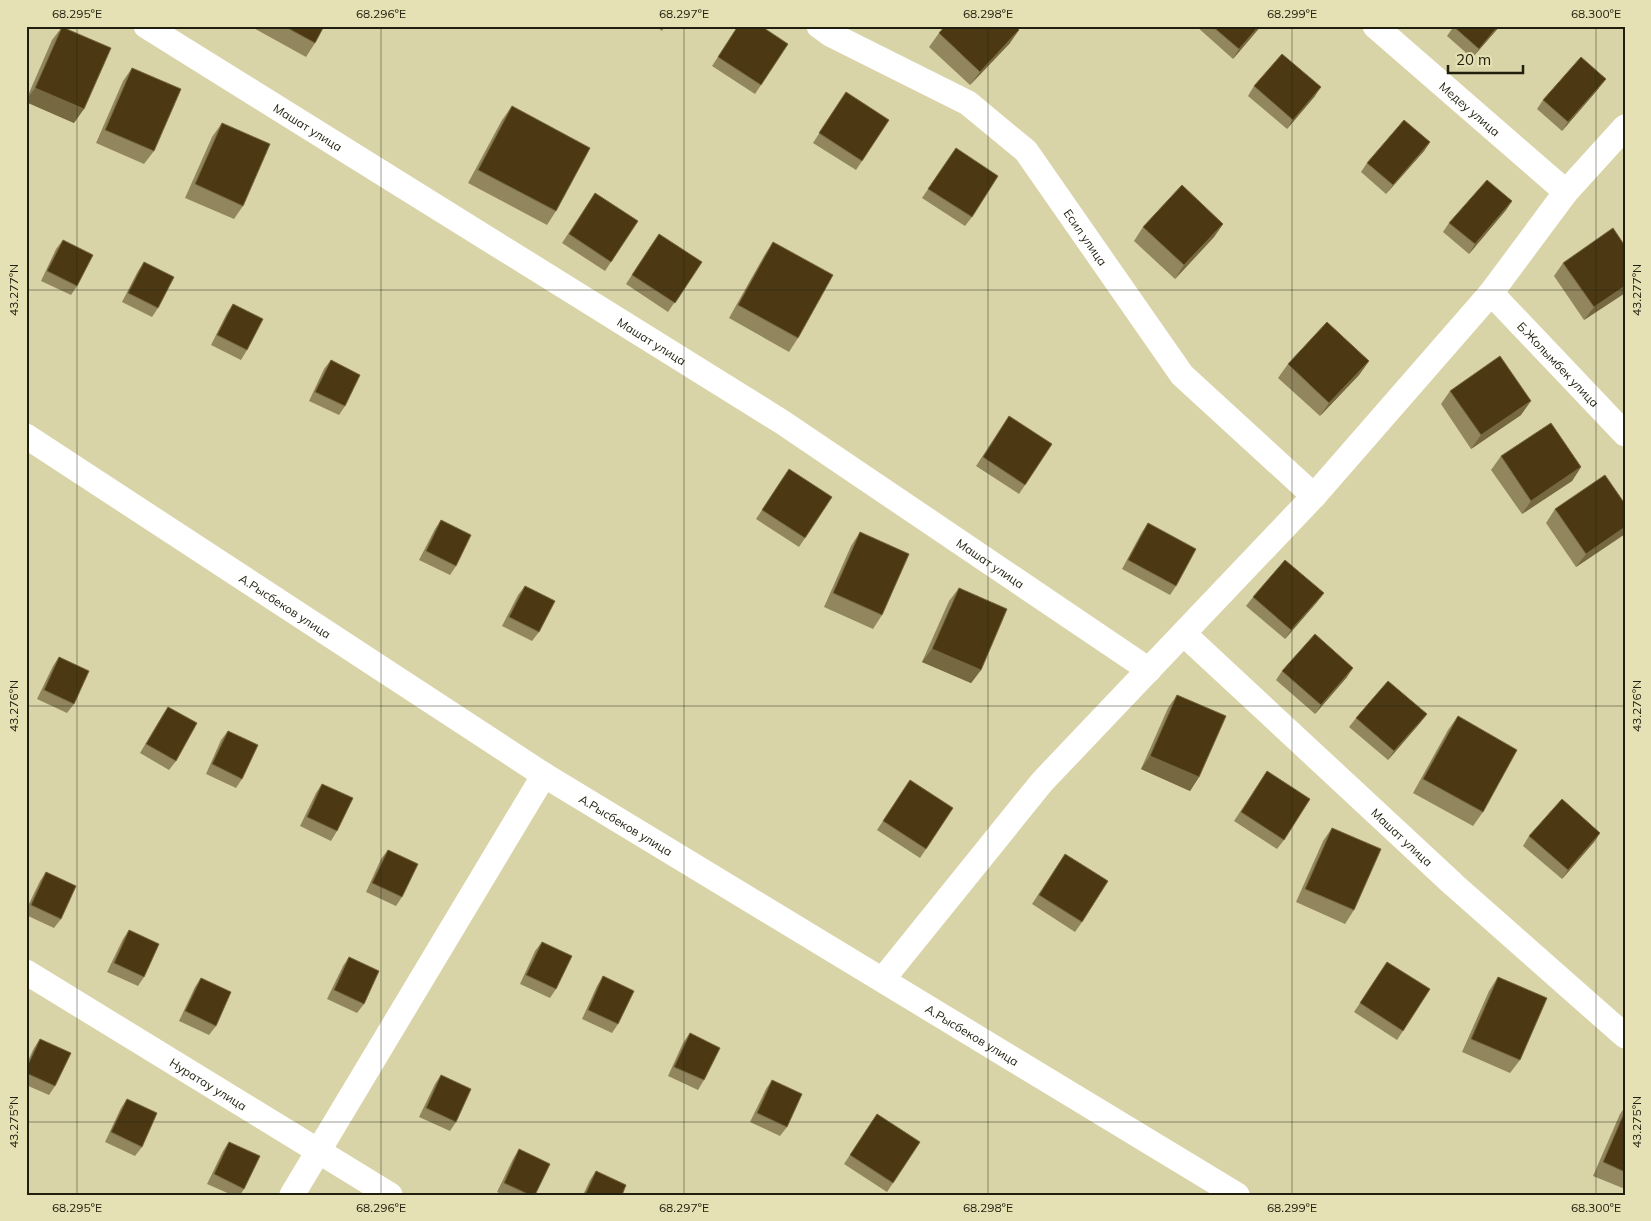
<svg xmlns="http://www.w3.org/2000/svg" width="1651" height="1221" viewBox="0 0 1651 1221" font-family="Mulish,sans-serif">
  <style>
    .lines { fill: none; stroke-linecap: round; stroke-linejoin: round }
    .minor { stroke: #fff; stroke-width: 25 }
    .wall { fill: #92865e }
    .shaded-wall { fill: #766840 }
    .building { fill: #4c3914; stroke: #766840 }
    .ticks { fill: none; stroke: #201e0d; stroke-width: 1; stroke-opacity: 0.45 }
    .labels { text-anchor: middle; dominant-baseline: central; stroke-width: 5; stroke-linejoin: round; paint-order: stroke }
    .street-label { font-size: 12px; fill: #201e0d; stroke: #e6e1b4 }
    .neatline { fill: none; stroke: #201e0d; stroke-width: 2 }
    .ticks-label { font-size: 12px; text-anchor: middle; fill: #201e0d }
  </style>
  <rect width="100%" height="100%" fill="#d9d4a8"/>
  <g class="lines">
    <g class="minor">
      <path id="s1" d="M146,26L782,422L1149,670"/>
      <path id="s2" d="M819,26L830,34L968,103L1026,151L1182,375L1314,496"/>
      <path id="s3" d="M1375,26L1566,192"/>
      <path id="s4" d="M1491,293L1625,434"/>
      <path id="s5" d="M26,436L544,775L1237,1195"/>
      <path id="s6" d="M1184,634L1454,885L1625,1036"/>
      <path id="s7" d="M26,972L390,1195"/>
      <polyline points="883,979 1042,782 1314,496 1491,293 1566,192 1625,127"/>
      <polyline points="292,1195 544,775"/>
    </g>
  </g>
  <g class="wall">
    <polygon points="250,26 324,26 315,43 306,57"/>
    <polygon points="655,26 665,26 662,31"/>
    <polygon points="738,26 761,85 755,94 712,66"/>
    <polygon points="1196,26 1261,26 1233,59"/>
    <polygon points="1454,26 1500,26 1472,58 1447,36"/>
    <polygon points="62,27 74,123 26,102 26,100 52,40"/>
    <polygon points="939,33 1010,43 970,85 929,47"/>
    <polygon points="132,68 154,151 144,164 96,143 123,81"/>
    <polygon points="1254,86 1315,96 1287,129 1248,96"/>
    <polygon points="1599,88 1562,131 1537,109 1543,100"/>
    <polygon points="846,92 862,161 856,170 813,143"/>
    <polygon points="512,106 556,211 547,225 468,183 502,120"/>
    <polygon points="222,123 243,206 234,219 185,198 212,137"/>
    <polygon points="1430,142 1424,151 1386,194 1361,172 1367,163"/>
    <polygon points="956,148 972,217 965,226 922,198"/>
    <polygon points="595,193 611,262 605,271 562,243"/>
    <polygon points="1512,201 1506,210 1469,254 1443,232 1449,223"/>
    <polygon points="1223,224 1214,237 1175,279 1134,241 1143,227"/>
    <polygon points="63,240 77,286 71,295 41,281 56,249"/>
    <polygon points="773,242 798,338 789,352 729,318 764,256"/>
    <polygon points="652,244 702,262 668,312 626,284"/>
    <polygon points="144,262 158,308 152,317 122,302 138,271"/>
    <polygon points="1563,263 1625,293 1584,320 1554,276"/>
    <polygon points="233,304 247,350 241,360 211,345 227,313"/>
    <polygon points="331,360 345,406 339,415 309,401 324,369"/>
    <polygon points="1369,361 1359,375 1320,416 1278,378 1288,364"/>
    <polygon points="1450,391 1521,415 1471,449 1441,404"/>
    <polygon points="1009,416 1025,485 1019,494 976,466"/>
    <polygon points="1501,456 1581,467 1572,481 1522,514 1491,470"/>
    <polygon points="783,478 805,538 799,547 756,519"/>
    <polygon points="1625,504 1625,534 1576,567 1546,523 1555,509"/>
    <polygon points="441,520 456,566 450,575 419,560 435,529"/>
    <polygon points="1148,523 1176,586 1170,595 1122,569 1142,532"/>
    <polygon points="860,532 882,615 873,629 824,607 851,546"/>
    <polygon points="525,586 539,632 532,641 502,626 518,595"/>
    <polygon points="959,588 981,670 971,683 922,662 949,601"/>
    <polygon points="1324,593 1317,602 1285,639 1246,606 1253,597"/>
    <polygon points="59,657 74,704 67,713 37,699 53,666"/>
    <polygon points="1282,671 1347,677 1315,714 1276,680"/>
    <polygon points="1177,695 1199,777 1190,791 1141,769 1168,708"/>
    <polygon points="168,707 176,761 169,770 140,753 162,716"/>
    <polygon points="1427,714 1420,723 1388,760 1349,727 1356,718"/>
    <polygon points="1458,716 1483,812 1473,826 1413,793 1448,730"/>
    <polygon points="228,731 242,779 236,788 206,774 221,740"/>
    <polygon points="1267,771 1284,840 1277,849 1234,821"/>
    <polygon points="910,780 926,849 920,858 877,830"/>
    <polygon points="322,784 337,831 331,841 300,826 316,793"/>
    <polygon points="1332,828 1354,910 1345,924 1296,902 1323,841"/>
    <polygon points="1600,833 1594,842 1562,879 1523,846 1529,836"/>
    <polygon points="388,850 402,897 396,906 366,892 381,859"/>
    <polygon points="1059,863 1082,922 1075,932 1032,904"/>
    <polygon points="46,872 61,919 54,928 26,915 26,910 40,881"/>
    <polygon points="129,930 144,977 138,986 107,972 123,939"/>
    <polygon points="542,942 556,989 550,998 520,984 535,951"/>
    <polygon points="349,957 364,1004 357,1013 327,999 343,966"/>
    <polygon points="1387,962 1403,1031 1397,1040 1354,1012"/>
    <polygon points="603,976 618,1024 612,1033 582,1019 597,986"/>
    <polygon points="1498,977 1520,1060 1510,1073 1462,1052 1489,991"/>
    <polygon points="201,978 216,1026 209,1035 179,1021 195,987"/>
    <polygon points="690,1033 704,1080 698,1090 668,1076 683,1043"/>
    <polygon points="40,1039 55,1086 49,1095 26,1085 26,1065 34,1048"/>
    <polygon points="441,1075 456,1122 450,1131 419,1117 435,1084"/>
    <polygon points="772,1080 787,1127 780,1136 750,1122 766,1089"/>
    <polygon points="127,1099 142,1147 135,1156 105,1142 121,1108"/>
    <polygon points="1625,1107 1625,1189 1593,1176 1620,1114"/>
    <polygon points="877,1114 893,1183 887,1192 844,1164"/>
    <polygon points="229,1142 244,1189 240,1195 232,1195 207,1184 223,1151"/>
    <polygon points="519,1149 535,1195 504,1195 497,1192 513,1159"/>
    <polygon points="596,1171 622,1195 583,1195 590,1180"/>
  </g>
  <g class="shaded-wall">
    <polygon points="1259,26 1261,26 1233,59 1239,49"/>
    <polygon points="1498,26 1500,26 1472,58 1479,49"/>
    <polygon points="1019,30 1010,43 970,85 980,72"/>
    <polygon points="1606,79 1599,88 1562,131 1568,122"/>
    <polygon points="1321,87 1315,96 1287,129 1293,120"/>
    <polygon points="35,88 84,109 74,123 26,102 26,100"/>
    <polygon points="1430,142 1424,151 1386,194 1393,185"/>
    <polygon points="1512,201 1506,210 1469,254 1475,244"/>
    <polygon points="1223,224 1214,237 1175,279 1184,265"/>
    <polygon points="1625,286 1625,293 1584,320 1594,307"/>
    <polygon points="1369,361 1359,375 1320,416 1329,403"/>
    <polygon points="1531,401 1521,415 1471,449 1481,435"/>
    <polygon points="1581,467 1572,481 1522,514 1531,501"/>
    <polygon points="1625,527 1625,534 1576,567 1586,554"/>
    <polygon points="1324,593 1317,602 1285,639 1291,630"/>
    <polygon points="932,649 981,670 971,683 922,662"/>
    <polygon points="1353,668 1347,677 1315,714 1321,705"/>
    <polygon points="1427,714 1420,723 1388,760 1394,751"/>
    <polygon points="1150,756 1199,777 1190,791 1141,769"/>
    <polygon points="1600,833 1594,842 1562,879 1568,870"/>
  </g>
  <g class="building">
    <polygon points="284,26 324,26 315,43"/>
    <polygon points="738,26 761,26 788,44 761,85 718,57"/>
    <polygon points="945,26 1015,26 1019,30 980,72 939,33"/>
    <polygon points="1212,26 1259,26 1239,49"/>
    <polygon points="1454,26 1498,26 1479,49 1454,27"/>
    <polygon points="62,27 111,48 84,109 35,88"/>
    <polygon points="1282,54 1321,87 1293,120 1254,86"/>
    <polygon points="1581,57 1606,79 1568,122 1543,100"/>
    <polygon points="132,68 181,89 154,151 105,130"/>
    <polygon points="846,92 889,120 862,161 819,133"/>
    <polygon points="512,106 590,148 556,211 478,170"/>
    <polygon points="1404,120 1430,142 1393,185 1367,163"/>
    <polygon points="222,123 270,144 243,206 195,184"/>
    <polygon points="956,148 998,176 972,217 928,189"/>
    <polygon points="1487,180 1512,201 1475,244 1449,223"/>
    <polygon points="1182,185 1223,224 1184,265 1143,227"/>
    <polygon points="595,193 638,221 611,262 569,234"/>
    <polygon points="1613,228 1625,246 1625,286 1594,307 1563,263"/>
    <polygon points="659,234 702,262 675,303 632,275"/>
    <polygon points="63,240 93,255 77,286 47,271"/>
    <polygon points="773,242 833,275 798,338 738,305"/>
    <polygon points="144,262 174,277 158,308 128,293"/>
    <polygon points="233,304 263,319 247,350 217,335"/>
    <polygon points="1327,322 1369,361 1329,403 1288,364"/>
    <polygon points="1500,356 1531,401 1481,435 1450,391"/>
    <polygon points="331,360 360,375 345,406 315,392"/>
    <polygon points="1009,416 1052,444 1025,485 983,457"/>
    <polygon points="1551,423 1581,467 1531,501 1501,456"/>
    <polygon points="789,469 832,497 805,538 762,510"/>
    <polygon points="1605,475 1625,504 1625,527 1586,554 1555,509"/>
    <polygon points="441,520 471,535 456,566 426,551"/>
    <polygon points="1148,523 1196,549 1176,586 1128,560"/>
    <polygon points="860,532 909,554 882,615 833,593"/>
    <polygon points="1285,560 1324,593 1291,630 1253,597"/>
    <polygon points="525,586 555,601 539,632 509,617"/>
    <polygon points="959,588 1007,609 981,670 932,649"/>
    <polygon points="1315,634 1353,668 1321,705 1282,671"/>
    <polygon points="59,657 89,671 74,704 44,690"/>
    <polygon points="1388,681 1427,714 1394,751 1356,718"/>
    <polygon points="1177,695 1226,716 1199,777 1150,756"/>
    <polygon points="168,707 197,723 176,761 146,744"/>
    <polygon points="1458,716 1517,750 1483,812 1423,779"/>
    <polygon points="228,731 258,745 242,779 212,764"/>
    <polygon points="1267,771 1310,799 1284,840 1241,812"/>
    <polygon points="910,780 953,808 926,849 883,821"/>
    <polygon points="322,784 353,798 337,831 307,817"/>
    <polygon points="1562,799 1600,833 1568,870 1529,836"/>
    <polygon points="1332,828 1381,849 1354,910 1305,889"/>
    <polygon points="388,850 418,864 402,897 372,883"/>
    <polygon points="1065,854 1108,881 1082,922 1039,895"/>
    <polygon points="46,872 76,886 61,919 31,905"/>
    <polygon points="129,930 159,944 144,977 114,963"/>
    <polygon points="542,942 572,956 556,989 526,975"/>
    <polygon points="349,957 379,971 364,1004 334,990"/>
    <polygon points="1387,962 1430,989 1403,1031 1360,1003"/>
    <polygon points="603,976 634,991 618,1024 588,1010"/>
    <polygon points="1498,977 1547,998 1520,1060 1471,1039"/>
    <polygon points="201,978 231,992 216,1026 185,1011"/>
    <polygon points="690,1033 720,1048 704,1080 674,1067"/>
    <polygon points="40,1039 71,1053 55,1086 26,1073 26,1069"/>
    <polygon points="441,1075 471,1089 456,1122 426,1108"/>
    <polygon points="772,1080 802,1094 787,1127 757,1113"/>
    <polygon points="127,1099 157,1113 142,1147 111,1132"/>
    <polygon points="1625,1111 1625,1172 1603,1162"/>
    <polygon points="877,1114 920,1142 893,1183 850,1155"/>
    <polygon points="229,1142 260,1156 244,1189 214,1174"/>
    <polygon points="519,1149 550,1164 535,1195 530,1195 504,1183"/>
    <polygon points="596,1171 626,1185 622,1195 585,1195"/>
  </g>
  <path class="ticks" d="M77,26V1195M381,26V1195M684,26V1195M988,26V1195M1292,26V1195M1596,26V1195M26,290H1625M26,706H1625M26,1122H1625"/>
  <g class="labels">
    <g class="street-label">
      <text stroke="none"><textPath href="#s3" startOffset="126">Медеу улица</textPath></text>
      <text stroke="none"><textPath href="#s1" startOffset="191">Машат улица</textPath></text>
      <text stroke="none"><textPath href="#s2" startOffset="348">Есил улица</textPath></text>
      <text stroke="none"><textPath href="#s1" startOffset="596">Машат улица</textPath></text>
      <text stroke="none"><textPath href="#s4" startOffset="98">Б.Жолымбек улица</textPath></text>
      <text stroke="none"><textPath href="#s1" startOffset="1001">Машат улица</textPath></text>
      <text stroke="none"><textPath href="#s5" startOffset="310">А.Рысбеков улица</textPath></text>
      <text stroke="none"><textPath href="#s5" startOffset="715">А.Рысбеков улица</textPath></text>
      <text stroke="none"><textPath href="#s6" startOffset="298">Машат улица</textPath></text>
      <text stroke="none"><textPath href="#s5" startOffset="1120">А.Рысбеков улица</textPath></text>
      <text stroke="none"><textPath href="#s7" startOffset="214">Нуратау улица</textPath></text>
    </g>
  </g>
  <rect width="1651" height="1221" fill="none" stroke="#e6e1b4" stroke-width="55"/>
  <path d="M1448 65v8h75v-8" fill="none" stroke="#201e0d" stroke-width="2.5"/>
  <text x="1456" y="65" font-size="15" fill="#201e0d" stroke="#e6e1b4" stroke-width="4" paint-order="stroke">20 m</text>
  <rect x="28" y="28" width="1596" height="1166" class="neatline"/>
  <g class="ticks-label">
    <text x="77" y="18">68.295°E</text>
    <text x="381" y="18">68.296°E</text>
    <text x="684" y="18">68.297°E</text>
    <text x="988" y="18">68.298°E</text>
    <text x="1292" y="18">68.299°E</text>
    <text x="1596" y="18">68.300°E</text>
    <text transform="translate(14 290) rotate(-90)" y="4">43.277°N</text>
    <text transform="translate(1637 290) rotate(-90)" y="4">43.277°N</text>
    <text transform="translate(14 706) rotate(-90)" y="4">43.276°N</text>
    <text transform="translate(1637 706) rotate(-90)" y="4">43.276°N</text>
    <text transform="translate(14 1122) rotate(-90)" y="4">43.275°N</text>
    <text transform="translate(1637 1122) rotate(-90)" y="4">43.275°N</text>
    <text x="77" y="1212">68.295°E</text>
    <text x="381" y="1212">68.296°E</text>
    <text x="684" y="1212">68.297°E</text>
    <text x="988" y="1212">68.298°E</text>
    <text x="1292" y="1212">68.299°E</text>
    <text x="1596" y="1212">68.300°E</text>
  </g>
</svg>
